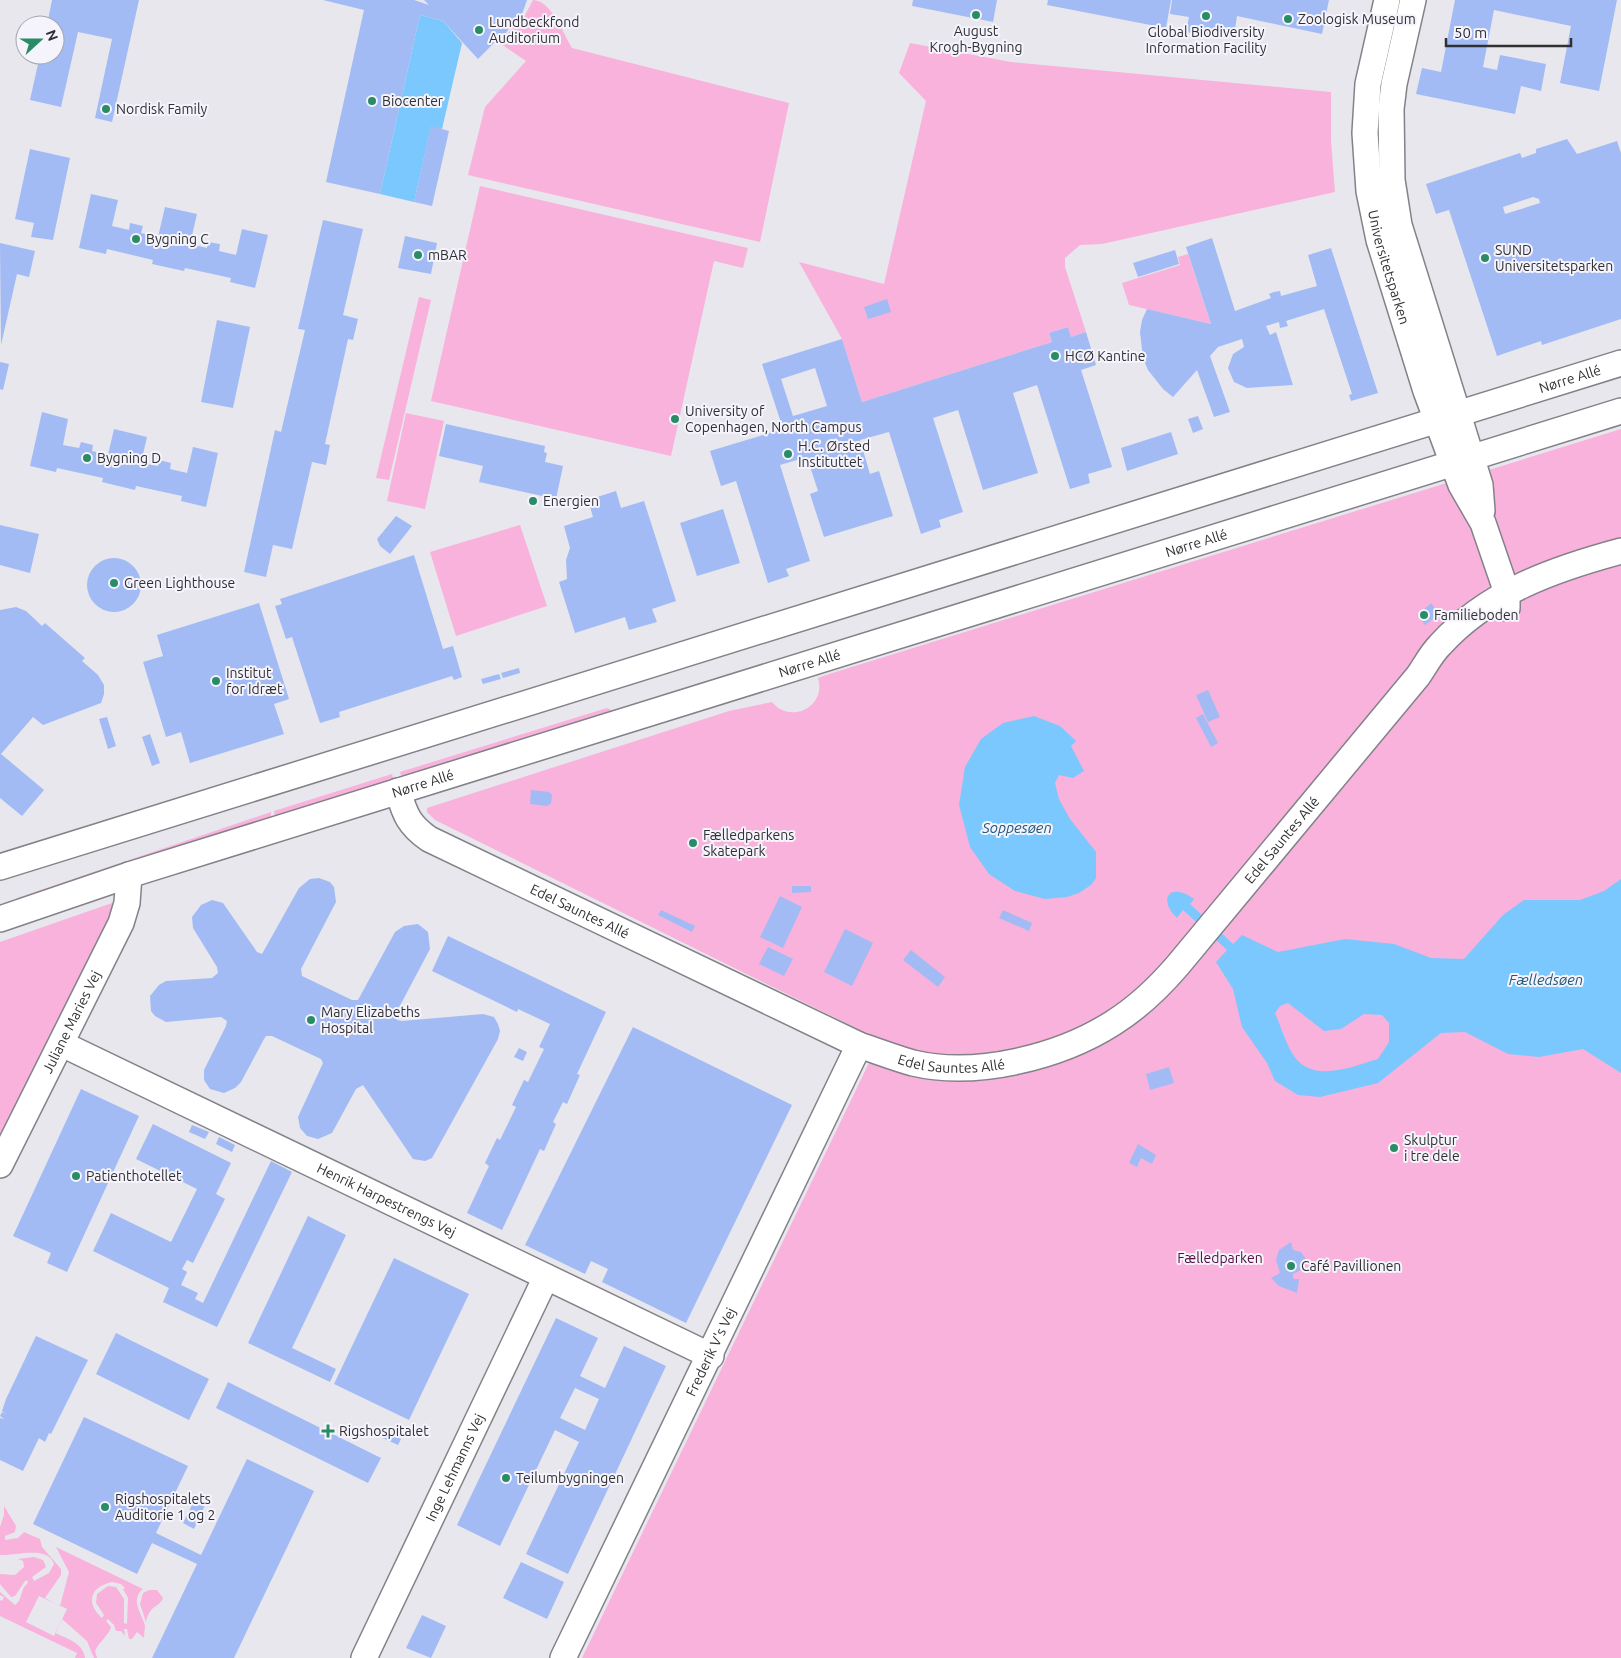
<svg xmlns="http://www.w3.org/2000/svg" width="1621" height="1658" viewBox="0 0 1621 1658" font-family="Ubuntu,sans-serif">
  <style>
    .green { fill: #f9b2db; fill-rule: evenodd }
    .water { fill: #7bc8fe; fill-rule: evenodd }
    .building { fill: #a2bbf4; fill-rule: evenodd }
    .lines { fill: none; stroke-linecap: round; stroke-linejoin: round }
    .minor-casing { stroke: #838289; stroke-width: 28 }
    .minor { stroke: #fff; stroke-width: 25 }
    .poi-dot { fill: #298c66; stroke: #f5f4fc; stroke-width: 2 }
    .labels { text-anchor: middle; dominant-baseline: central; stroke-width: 4; stroke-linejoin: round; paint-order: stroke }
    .poi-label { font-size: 14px; fill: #303033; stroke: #f5f4fc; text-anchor: start }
    .street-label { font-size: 14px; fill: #303033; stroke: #f5f4fc }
    .park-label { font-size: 14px; fill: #53103e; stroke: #f5f4fc }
    .water-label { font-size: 15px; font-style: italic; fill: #215a7e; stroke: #f5f4fc }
  </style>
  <rect width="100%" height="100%" fill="#e8e7ee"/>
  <g class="green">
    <path d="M533,0C551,0 564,35 572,48L789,103L760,242L468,175L485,107L526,61L501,44L518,18L523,19Z"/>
    <polygon points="910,43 1011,62 1331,92 1331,141 1335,192 1102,244 1080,245 1065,258 1065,267 1086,332 1071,337 1068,327 1049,333 1052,342 862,402 842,339 799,262 884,284 926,101 899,73"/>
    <polygon points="480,186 748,248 743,268 714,261 671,456 431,401"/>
    <polygon points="1188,254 1211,324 1129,305 1122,283 1180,265 1178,257"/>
    <polygon points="419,297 431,300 389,480 376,478"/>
    <polygon points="406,413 444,421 425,509 387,501"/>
    <path d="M1621,429V1658H582L880,1040L435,820L427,812V808L729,711L772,702C791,725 827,706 818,678L826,675Z"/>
    <polygon points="520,525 547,606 456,636 430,552"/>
    <polygon points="607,708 611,710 612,715 403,781 400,772"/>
    <polygon points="392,774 395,784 275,820 274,811"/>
    <polygon points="271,812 271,821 19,906 17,898"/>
    <polygon points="112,903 111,917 0,1147 0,942"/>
    <path d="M4,1506L16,1526L15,1532L5,1536V1540L18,1538L24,1532L40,1539L42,1547L61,1569V1575L45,1598L60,1606L69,1572L56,1547L143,1589C129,1600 143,1615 145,1626C145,1627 144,1635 144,1638L137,1632L132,1639H129L127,1629H124L125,1636L121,1631H116L114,1625L108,1619L106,1621L111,1627C110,1634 98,1643 95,1651L97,1658H94L87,1641L62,1619L55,1633C68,1639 83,1643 85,1658H75L77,1653L0,1616V1600L2,1601L4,1597L0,1595V1592L15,1605C23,1600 20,1588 28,1583L27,1580L25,1581L15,1596L11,1597L0,1584V1574L15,1575L24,1567L23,1561L18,1559L34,1557L43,1560L46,1567L32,1577L34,1581L49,1573L54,1564C48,1545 16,1556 0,1555V1527L4,1515ZM112,1582L121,1584L125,1588L123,1589L128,1598L127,1624L124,1623V1599L116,1587L108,1586L97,1594L96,1603L104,1615L102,1618C86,1604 89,1587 112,1582ZM39,1596L67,1609L54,1636L26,1622Z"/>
    <path d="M149,1590H157L163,1598C158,1609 150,1604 146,1622L140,1604L143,1593Z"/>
  </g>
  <g class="water">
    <polygon points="420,15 443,21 462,43 442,129 431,127 414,202 380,194"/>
    <polygon points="1034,716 1060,726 1076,741 1071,746 1084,771 1073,778 1059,775 1055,783 1059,799 1070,819 1096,852 1096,878 1091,885 1079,893 1067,897 1045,899 1015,891 989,874 970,847 959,805 965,767 981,739 1003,723"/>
    <path d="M1621,879V1073L1583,1049L1539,1057L1508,1054L1465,1032L1441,1033L1378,1083L1320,1097L1298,1095L1275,1081L1267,1063L1242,1027L1233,989L1216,962L1227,950L1183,910L1177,918C1156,897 1172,882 1194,899L1190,904L1233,944L1242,935L1278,952L1345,939L1394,944L1431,958L1464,959L1503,915L1524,900H1580L1604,891ZM1288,1003L1324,1031L1341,1029L1364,1014L1382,1015L1389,1023V1042L1378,1059C1353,1066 1313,1084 1294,1056C1286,1044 1281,1027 1275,1013L1280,1006Z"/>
  </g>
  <g class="building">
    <polygon points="52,0 139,0 112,122 95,118 112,39 78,32 61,107 30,100 40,55 55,55 55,25 47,25"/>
    <polygon points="323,0 414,0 429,5 424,0 527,0 521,17 517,15 500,43 497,40 478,59 443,21 420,15 380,194 326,182 364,10"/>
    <polygon points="913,0 997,0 993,22 912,6"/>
    <polygon points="1048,0 1171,0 1166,28 1047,5"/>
    <polygon points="1172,0 1329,0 1322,34 1237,16 1235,29 1223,27 1220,38 1186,32 1189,17 1170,14"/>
    <polygon points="1455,0 1617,0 1599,91 1560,83 1571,26 1494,10 1483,67 1497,70 1500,55 1546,64 1541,91 1521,86 1515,114 1416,94 1422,68 1441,72"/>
    <polygon points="431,126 449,131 432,206 414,202"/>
    <path d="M1567,139L1577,154L1617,141L1621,153V319L1542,345L1541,341L1497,356L1449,210L1436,214L1426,184L1520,153L1522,158L1536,153V149ZM1533,197L1539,199L1540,203L1505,214L1503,207Z"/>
    <polygon points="30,149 70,158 53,240 31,237 34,223 15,219"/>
    <polygon points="91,194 118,200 112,226 129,230 130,223 143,226 141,233 158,237 165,207 197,214 190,244 207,248 208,242 220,244 219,251 236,255 242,229 268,235 255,288 230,282 231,278 185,268 184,271 152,264 153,260 107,249 106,254 79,248"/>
    <polygon points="323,220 363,229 343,315 358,319 353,340 348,339 325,444 330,445 326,465 312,462 292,549 273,545 266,577 244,572 275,430 281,432 305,330 298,329"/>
    <polygon points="405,236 437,243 431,274 398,268"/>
    <polygon points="1212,238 1235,311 1271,298 1269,294 1274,292 1280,291 1281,296 1317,286 1308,255 1331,248 1378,393 1351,401 1349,395 1352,394 1324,309 1286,321 1288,326 1280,328 1279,322 1266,326 1270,335 1276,332 1293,385 1247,388 1234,382 1228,368 1233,354 1244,347 1242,339 1218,347 1210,356 1230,412 1214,417 1197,370 1173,397 1163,389 1148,370 1143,358 1140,332 1142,320 1147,309 1211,324 1186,247"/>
    <polygon points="0,243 35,251 29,277 17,274 1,345"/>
    <polygon points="1175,250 1179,264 1138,277 1133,263"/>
    <polygon points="887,299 891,312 868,319 864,307"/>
    <polygon points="217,320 250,327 233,408 201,402"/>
    <path d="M1068,327L1071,337L1086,332L1096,365L1081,370L1112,467L1088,474L1090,483L1070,489L1037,385L1013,393L1038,473L983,490L958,410L933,418L963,512L939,520L941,527L921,534L889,432L860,440L870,474L879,471L893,516L824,537L810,494L818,491L807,457L780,465L810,561L786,569L789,576L768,583L736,481L721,486L710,451L783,429L762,364L842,339L862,402L1052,342L1049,333ZM815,368L827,406L793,416L781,379Z"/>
    <polygon points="0,362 9,364 3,390 0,389"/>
    <polygon points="42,412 68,419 63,445 79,448 81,442 93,445 92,451 108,455 114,429 147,437 141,463 158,466 159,460 171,463 170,469 187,473 193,447 218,453 206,507 181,501 182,496 136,486 135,490 102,482 103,478 57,468 56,472 30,466"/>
    <polygon points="1198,416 1203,429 1193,433 1188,419"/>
    <polygon points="446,424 545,446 544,452 547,453 545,462 563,466 556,499 479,482 483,466 439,456"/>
    <polygon points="1171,432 1178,454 1127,471 1121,448"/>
    <polygon points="616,491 621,508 644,501 676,601 652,609 657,622 629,630 625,617 575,633 559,582 567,579 566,560 570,548 564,526 593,517 588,500"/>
    <polygon points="723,509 740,563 697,576 680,523"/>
    <polygon points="396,516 412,526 390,554 380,546 377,539"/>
    <polygon points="0,525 39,534 30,573 0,565"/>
    <polygon points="414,555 443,649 453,646 462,677 454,680 452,676 339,712 340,717 320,723 292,637 286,639 275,606 282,604 280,599"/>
    <circle cx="114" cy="585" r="27"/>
    <polygon points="259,603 289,699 274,704 284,734 190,763 181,732 166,737 143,662 163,656 157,635"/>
    <polygon points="1431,603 1439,614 1425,625 1417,615"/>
    <polygon points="16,607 26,611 42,626 45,623 85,658 82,661 98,675 104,685 104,694 101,703 43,725 33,717 1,754 44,790 22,816 0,798 0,610"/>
    <polygon points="519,668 520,673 503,678 501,673"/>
    <polygon points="499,674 501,679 483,684 481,679"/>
    <polygon points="1208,690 1220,717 1208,722 1196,695"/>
    <polygon points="1203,714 1218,743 1211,747 1196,718"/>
    <polygon points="107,717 116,746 108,749 99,719"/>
    <polygon points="150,734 160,763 152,766 142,737"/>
    <polygon points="531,790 549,792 552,795 551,803 547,806 530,804"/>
    <polygon points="319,878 330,882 334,887 336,902 301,969 302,976 352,1000 358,1000 395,932 404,926 418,924 428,932 430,949 395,1015 397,1020 402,1021 483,1014 494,1017 498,1024 500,1031 498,1039 432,1158 425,1161 413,1159 363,1085 356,1089 332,1133 318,1139 307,1136 300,1128 298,1117 323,1063 321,1059 272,1036 266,1036 264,1039 241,1082 235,1088 224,1093 210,1089 204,1080 204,1070 226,1026 227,1021 221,1017 166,1022 155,1016 151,1011 150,996 159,985 166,981 212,978 218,973 217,967 193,928 192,917 201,905 212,900 223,903 257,952 262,954 299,888 310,879"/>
    <polygon points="792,886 811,886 811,892 792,893"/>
    <polygon points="780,896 802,907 783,948 760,937"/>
    <polygon points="661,910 695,926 692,932 658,915"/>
    <polygon points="1003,910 1032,923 1029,931 999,918"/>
    <polygon points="845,929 873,943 852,986 824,972"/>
    <polygon points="448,936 606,1012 577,1074 580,1075 567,1104 563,1102 553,1122 556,1124 544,1151 540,1149 502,1230 467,1213 489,1166 485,1163 497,1138 500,1140 516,1107 512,1105 524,1080 528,1082 544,1049 539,1047 550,1024 518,1009 517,1012 432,971"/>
    <polygon points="768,947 793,959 784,976 759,964"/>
    <polygon points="911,950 945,977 938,987 903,960"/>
    <polygon points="633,1027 792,1105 686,1323 602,1282 608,1269 591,1261 585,1274 525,1245"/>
    <polygon points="519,1048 527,1052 523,1061 514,1057"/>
    <polygon points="1169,1067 1174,1083 1150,1090 1146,1074"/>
    <polygon points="81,1089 139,1116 67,1272 47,1263 51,1253 13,1236"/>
    <polygon points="153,1124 231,1163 216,1194 225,1199 193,1263 187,1260 182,1269 187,1272 181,1285 198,1293 195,1299 203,1303 271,1161 292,1172 217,1327 163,1302 169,1288 93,1251 111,1213 171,1242 197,1189 136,1159"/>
    <polygon points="192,1125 209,1132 205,1139 189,1132"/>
    <polygon points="219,1137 235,1145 232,1152 216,1144"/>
    <polygon points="1138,1144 1156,1155 1152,1164 1141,1158 1137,1167 1129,1163"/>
    <polygon points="308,1216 346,1235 292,1348 336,1369 330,1382 248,1343"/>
    <polygon points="1291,1242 1293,1250 1301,1252 1306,1259 1305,1268 1293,1274 1293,1279 1299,1279 1297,1293 1279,1286 1271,1278 1280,1273 1276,1260 1279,1250"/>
    <polygon points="394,1258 469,1294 409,1420 334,1384"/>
    <path d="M556,1318L598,1338L580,1376L605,1388L624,1346L666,1366L568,1574L526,1554L579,1442L555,1430L500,1546L457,1525ZM575,1388L599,1399L585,1430L560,1418Z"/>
    <polygon points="116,1333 209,1379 189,1420 96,1374"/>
    <polygon points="36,1336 88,1360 51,1434 49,1433 45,1442 39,1438 23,1471 0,1460 0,1418 4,1419 0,1416 2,1412 6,1414 2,1411 6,1399"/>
    <polygon points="228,1382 381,1458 368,1483 216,1408"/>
    <polygon points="84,1417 188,1466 156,1533 201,1555 247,1459 314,1491 234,1658 152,1658 197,1564 152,1543 137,1574 33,1524"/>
    <polygon points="379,1429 401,1439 398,1445 376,1435"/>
    <polygon points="195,1499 205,1505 194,1529 183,1523"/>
    <polygon points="521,1562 564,1582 547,1619 503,1598"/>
    <polygon points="422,1615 446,1626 431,1658 406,1648"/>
  </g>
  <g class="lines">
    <defs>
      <g id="minor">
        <path id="s1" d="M1387,0L1368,84L1365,133L1369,191L1379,240L1426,391L1461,485L1483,523L1507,593V608"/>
        <polyline points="1413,0 1394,84 1391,109 1392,180 1399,225 1480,485 1482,511"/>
        <path id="s2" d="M398,791C405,815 409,825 429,839L859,1045C877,1051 895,1058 913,1063C976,1078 1060,1057 1113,1023C1137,1008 1160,986 1178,965L1418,676C1425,666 1431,654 1440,645C1488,592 1554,569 1621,551"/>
        <path id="s3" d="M0,867L1621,363"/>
        <path id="s4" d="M0,919L129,875L1621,411"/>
        <path id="s5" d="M62,1044L711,1356"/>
        <path id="s6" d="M0,1165L121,923L127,903L129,875"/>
        <path id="s7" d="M364,1658L546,1277"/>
        <path id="s8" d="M563,1658L859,1045"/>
      </g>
    </defs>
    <use href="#minor" class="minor-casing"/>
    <use href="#minor" class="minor"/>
  </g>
  <g class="poi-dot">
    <circle cx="976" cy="15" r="5"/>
    <circle cx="1206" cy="16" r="5"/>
    <circle cx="1288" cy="19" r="5"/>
    <circle cx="479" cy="30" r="5"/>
    <circle cx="372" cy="101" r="5"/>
    <circle cx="106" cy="109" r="5"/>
    <circle cx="136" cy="239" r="5"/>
    <circle cx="418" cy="255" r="5"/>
    <circle cx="1485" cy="258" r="5"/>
    <circle cx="1055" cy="356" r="5"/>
    <circle cx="675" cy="419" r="5"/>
    <circle cx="788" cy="454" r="5"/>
    <circle cx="87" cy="458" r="5"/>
    <circle cx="533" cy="501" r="5"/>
    <circle cx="114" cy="583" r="5"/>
    <circle cx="1424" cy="615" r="5"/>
    <circle cx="216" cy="681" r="5"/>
    <circle cx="693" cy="843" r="5"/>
    <circle cx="311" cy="1020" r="5"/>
    <circle cx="1394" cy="1148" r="5"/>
    <circle cx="76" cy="1176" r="5"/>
    <circle cx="1291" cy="1266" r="5"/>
    <path d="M325.5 1423.5h5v5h5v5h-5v5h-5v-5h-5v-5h5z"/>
    <circle cx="506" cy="1478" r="5"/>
    <circle cx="105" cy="1507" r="5"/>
  </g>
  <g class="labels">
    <g class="poi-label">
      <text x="1298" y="19">Zoologisk Museum</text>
      <text x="489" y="22">Lundbeckfond<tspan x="489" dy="16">Auditorium</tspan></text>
      <text x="976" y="31" text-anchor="middle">August<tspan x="976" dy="16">Krogh-Bygning</tspan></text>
      <text x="1206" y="32" text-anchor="middle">Global Biodiversity<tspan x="1206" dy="16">Information Facility</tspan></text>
      <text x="382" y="101">Biocenter</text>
      <text x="116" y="109">Nordisk Family</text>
      <text x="146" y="239">Bygning C</text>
      <text x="1495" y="250">SUND<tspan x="1495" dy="16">Universitetsparken</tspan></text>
      <text x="428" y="255">mBAR</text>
      <text x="1065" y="356">HCØ Kantine</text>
      <text x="685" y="411">University of<tspan x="685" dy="16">Copenhagen, North Campus</tspan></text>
      <text x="798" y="446">H.C. Ørsted<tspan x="798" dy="16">Instituttet</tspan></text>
      <text x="97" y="458">Bygning D</text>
      <text x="543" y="501">Energien</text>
      <text x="124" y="583">Green Lighthouse</text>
      <text x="1434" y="615">Familieboden</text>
      <text x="226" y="673">Institut<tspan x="226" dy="16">for Idræt</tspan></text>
      <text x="703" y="835">Fælledparkens<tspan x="703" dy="16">Skatepark</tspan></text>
      <text x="321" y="1012">Mary Elizabeths<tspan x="321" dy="16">Hospital</tspan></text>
      <text x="1404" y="1140">Skulptur<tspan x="1404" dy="16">i tre dele</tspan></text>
      <text x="86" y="1176">Patienthotellet</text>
      <text x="1301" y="1266">Café Pavillionen</text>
      <text x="339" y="1431">Rigshospitalet</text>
      <text x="516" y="1478">Teilumbygningen</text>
      <text x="115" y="1499">Rigshospitalets<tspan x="115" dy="16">Auditorie 1 og 2</tspan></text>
    </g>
    <g class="street-label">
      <text stroke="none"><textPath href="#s1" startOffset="272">Universitetsparken</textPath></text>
      <text stroke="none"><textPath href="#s3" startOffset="1644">Nørre Allé</textPath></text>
      <text stroke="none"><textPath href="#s4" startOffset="1254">Nørre Allé</textPath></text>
      <text stroke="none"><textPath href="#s4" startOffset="849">Nørre Allé</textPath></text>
      <text stroke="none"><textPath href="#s4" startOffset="444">Nørre Allé</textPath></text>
      <text stroke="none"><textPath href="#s2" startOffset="1051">Edel Sauntes Allé</textPath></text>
      <text stroke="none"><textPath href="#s2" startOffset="226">Edel Sauntes Allé</textPath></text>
      <text stroke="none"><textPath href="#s6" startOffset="160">Juliane Maries Vej</textPath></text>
      <text stroke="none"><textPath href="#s2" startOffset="631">Edel Sauntes Allé</textPath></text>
      <text stroke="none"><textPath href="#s5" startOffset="360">Henrik Harpestrengs Vej</textPath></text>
      <text stroke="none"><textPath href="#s8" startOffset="340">Frederik V's Vej</textPath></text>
      <text stroke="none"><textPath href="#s7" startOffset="211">Inge Lehmanns Vej</textPath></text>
    </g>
    <g class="park-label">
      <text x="1220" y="1258">Fælledparken</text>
    </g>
    <g class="water-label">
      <text x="1017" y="827">Soppesøen</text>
      <text x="1546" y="979">Fælledsøen</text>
    </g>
  </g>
  <g transform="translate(40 40) rotate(69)"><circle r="24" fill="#f5f4fc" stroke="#a6a6ac"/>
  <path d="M0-4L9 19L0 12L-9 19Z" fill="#298c66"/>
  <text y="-8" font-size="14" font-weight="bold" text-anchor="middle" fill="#303033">N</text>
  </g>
  <path d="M1446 38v8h125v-8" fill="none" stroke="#303033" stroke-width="2.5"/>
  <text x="1454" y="38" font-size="15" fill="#303033" stroke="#f5f4fc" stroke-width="4" paint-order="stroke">50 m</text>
</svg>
